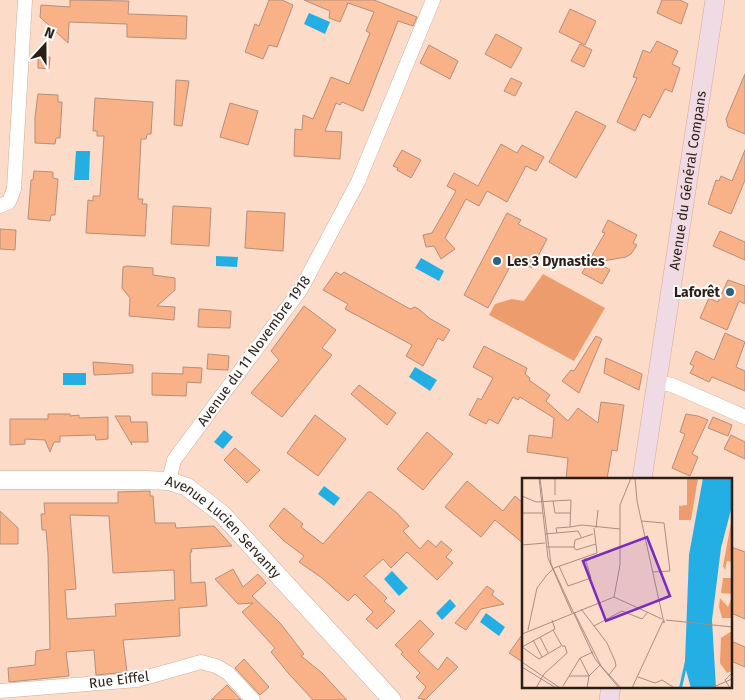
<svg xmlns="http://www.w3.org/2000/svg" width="745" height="700" viewBox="0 0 745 700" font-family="'Fira Sans',sans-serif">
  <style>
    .green { fill: #ed9c6e }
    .water { fill: #24afe4 }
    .building { fill: #f9b188; stroke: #b58f7a; fill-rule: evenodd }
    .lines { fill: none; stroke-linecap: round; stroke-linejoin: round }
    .minor-casing { stroke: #d3ac96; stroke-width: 15 }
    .tertiary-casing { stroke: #d3ac96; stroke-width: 19 }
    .secondary-casing { stroke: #d3ac96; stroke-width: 20 }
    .minor { stroke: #fff; stroke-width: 14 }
    .tertiary { stroke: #fff; stroke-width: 18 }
    .secondary { stroke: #f0dae4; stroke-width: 19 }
    .poi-dot { fill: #2b647d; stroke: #fff; stroke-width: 2 }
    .labels { text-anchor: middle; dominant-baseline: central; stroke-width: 4; stroke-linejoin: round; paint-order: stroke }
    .street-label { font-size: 14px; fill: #2c1e15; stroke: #fff }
    .poi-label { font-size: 14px; font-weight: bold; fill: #2c1e15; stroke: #fff; text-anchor: start }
    .inset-road { fill: none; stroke: #a98f81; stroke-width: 1 }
    .view { fill: #7b2cbf; fill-opacity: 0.15; stroke: #7b2cbf; stroke-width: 2.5 }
    .inset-edge { fill: none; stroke: #2c1e15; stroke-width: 2.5 }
  </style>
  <rect width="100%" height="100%" fill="#fcdbc9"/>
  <polygon class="green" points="543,274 605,308 574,361 489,315 495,304 512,299 524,301"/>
  <g class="water">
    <polygon points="309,13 330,22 325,34 304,24"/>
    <polygon points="76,151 90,151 89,180 74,180"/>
    <polygon points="216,256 238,257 237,267 216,266"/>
    <polygon points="421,258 444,271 439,281 415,268"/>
    <polygon points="415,367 437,380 430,391 409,377"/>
    <rect x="63" y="373" width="23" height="12"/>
    <polygon points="224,430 233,437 223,449 214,442"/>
    <polygon points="324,486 340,498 334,506 318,494"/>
    <polygon points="392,571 408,588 399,596 384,579"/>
    <polygon points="450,599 456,606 442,620 436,613"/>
    <polygon points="486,613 505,627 499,636 480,622"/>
  </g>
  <g class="building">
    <polygon points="70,0 129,1 128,14 187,16 186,39 127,37 127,24 69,22 68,43 40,17 41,5 70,7"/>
    <polygon points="269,0 282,0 293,5 277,47 269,45 263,59 245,52 255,24 259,26"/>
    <polygon points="304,0 374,0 417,17 413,26 398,21 363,111 342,102 340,105 336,103 325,131 342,132 340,159 294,156 295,129 302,130 303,115 313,119 331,77 349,84 370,33 366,31 374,12 348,3 340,22 329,18 330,11"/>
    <polygon points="662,0 680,0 688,4 681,24 657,13"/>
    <polygon points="570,9 596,21 585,45 559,32"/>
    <polygon points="496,34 522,48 511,68 485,54"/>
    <polygon points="657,41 678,51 672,64 680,68 672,92 665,89 650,118 643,114 635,131 617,122 637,78 633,77 643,50 650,53"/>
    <polygon points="580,44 592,50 584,67 571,61"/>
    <polygon points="429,45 458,61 450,79 420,63"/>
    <polygon points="38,56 50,57 49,69 38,68"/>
    <polygon points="745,74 745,134 728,127 726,119"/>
    <polygon points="511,78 522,83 515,96 504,91"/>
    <polygon points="176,80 189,81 182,126 174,125"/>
    <polygon points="38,94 58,95 58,102 62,102 60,138 56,138 55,144 35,143 35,117"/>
    <polygon points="95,98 153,102 151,134 147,134 146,139 141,139 138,199 143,199 142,204 147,204 145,236 86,233 88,200 93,201 93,196 100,196 104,136 97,136 97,131 93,131"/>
    <polygon points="230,103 258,111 248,145 220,137"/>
    <polygon points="576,111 606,126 576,178 549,162"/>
    <polygon points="501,144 517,153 522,145 544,157 536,171 526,166 507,202 487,191 479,206 466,199 445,238 455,249 441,259 434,246 426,247 423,235 432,233 456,191 447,186 454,173 478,186"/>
    <polygon points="402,150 421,160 411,178 397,170 398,168 393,166"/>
    <polygon points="745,150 745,180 731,214 708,204 716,180 719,181 721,176 732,181"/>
    <polygon points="34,171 53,172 53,178 58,179 55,215 51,215 50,221 28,219 31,180 33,180"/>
    <polygon points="173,206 211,208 209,246 171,244"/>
    <polygon points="247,211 285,213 283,251 245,248"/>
    <polygon points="507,213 521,220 518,224 547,239 532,268 514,259 488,308 464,295"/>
    <polygon points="608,220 637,235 633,243 637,245 631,254 626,257 597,262 610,270 602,284 582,273 605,233 602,232"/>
    <polygon points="0,229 16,230 15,250 0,249"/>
    <polygon points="720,231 745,242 745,260 713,246"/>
    <polygon points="127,266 153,268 153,275 175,278 175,290 157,306 175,307 174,320 129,316 130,298 122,288 123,267"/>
    <polygon points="336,272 341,275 344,272 410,309 415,307 420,310 429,318 450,330 443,341 438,338 423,366 406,356 412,345 345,309 348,304 323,290"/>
    <polygon points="728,280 745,286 745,304 739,301 727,330 700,318 709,298 718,302"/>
    <polygon points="304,306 336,330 322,348 332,355 282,417 251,393 279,360 271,351"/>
    <polygon points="199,309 231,311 230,328 198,327"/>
    <polygon points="725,333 745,342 736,367 745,371 745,391 712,377 709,382 690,373 694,366 690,364 696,351 714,360"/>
    <polygon points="596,336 602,339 579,393 562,381 571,370 574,371"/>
    <polygon points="484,346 527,368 525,374 530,378 529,380 550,395 546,401 568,421 578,408 598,423 601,402 624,405 617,451 612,450 607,479 566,479 568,458 527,452 529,435 552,438 554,418 520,397 518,400 513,397 498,424 489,419 486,424 469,415 478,398 481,400 493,378 473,367"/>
    <polygon points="208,354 229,356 228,370 207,369"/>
    <polygon points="606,358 642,374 639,390 604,373"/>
    <polygon points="93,362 133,365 133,373 94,375"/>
    <polygon points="183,367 202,368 201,383 187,382 186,396 152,395 152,373 183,374"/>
    <polygon points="359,385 396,413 387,425 351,394"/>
    <polygon points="48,414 70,414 70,416 79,415 79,418 108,417 108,439 96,440 95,435 60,436 60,442 54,442 50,452 45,440 25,439 25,444 10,445 10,419 48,419"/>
    <polygon points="686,414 698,416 708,420 692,454 698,457 690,476 672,468 685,434 680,432"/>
    <polygon points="315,415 346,439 318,476 287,453"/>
    <polygon points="115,416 130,416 131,422 147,422 148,442 131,442 132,445"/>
    <polygon points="713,417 732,425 728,436 708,428"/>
    <polygon points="427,432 453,454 423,490 397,469"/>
    <polygon points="731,435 745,442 745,459 724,449"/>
    <polygon points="235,448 260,470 247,483 224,460"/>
    <polygon points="467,481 503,511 515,496 524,504 524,544 495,520 481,537 445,507"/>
    <path d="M150,491V496H153L155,523H175L176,528L214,526L232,546L191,549L192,552H190L191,583L205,582L207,606L179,608L180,636L123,640L127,672L96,675L94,650L66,652L69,676L9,682L8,668L35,665L36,651L50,649L48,554L46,530H42L41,514H45L44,503H118V492ZM70,515L109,516L113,573L174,570L175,600L115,604L116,616L67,619L65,590L76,589Z"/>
    <polygon points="368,492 371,492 397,513 409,526 403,531 420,549 428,540 436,547 441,541 452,550 446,557 453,563 437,580 407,552 391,568 383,559 364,576 387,598 384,601 395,611 377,629 366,619 373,612 355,594 348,601 322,578 299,562 304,556 284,541 269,526 284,508 303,524 301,527 323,544"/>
    <polygon points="0,511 18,528 18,544 0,544"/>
    <polygon points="731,547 745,552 745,619 731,613"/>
    <polygon points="233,569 243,587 258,574 266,583 252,596 280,623 304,654 301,656 321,672 347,700 313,700 289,674 271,652 275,648 242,612 253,603 238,604 215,579"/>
    <polygon points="487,586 494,591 492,595 504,604 481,609 466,630 455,623"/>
    <polygon points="420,620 434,634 418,651 438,670 447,657 458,667 425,700 418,698 426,687 416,677 420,673 401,654 403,652 395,645"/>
    <polygon points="524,632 524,663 509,653"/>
    <polygon points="731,641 745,647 745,667 731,661"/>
    <polygon points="244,659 269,687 260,695 235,668"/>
    <polygon points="227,685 241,700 211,700"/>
  </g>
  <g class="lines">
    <defs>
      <g id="minor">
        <polyline points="0,206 9,202 14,189 25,0"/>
        <polyline points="656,382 672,385 745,417"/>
        <polyline points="169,481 174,460 301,289 358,182 433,0"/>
        <polyline points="0,691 137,680 201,662 216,666 228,673 253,700"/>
      </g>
      <g id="tertiary">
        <path id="s1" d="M0,480H145L169,481L187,487L222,514L392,700"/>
      </g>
      <g id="secondary">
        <path id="s2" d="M642,479L715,0"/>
        <polyline points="609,700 611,686"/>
      </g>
    </defs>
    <use href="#minor" class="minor-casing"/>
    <use href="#tertiary" class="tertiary-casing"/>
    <use href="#secondary" class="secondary-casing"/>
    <use href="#minor" class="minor"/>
    <use href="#tertiary" class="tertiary"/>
    <use href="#secondary" class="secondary"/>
  </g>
  <g class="poi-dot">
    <circle cx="497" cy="261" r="5"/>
    <circle cx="730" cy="292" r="5"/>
  </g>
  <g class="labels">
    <g class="street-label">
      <text stroke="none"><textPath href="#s2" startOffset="302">Avenue du Général Compans</textPath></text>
      <text transform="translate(254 351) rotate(-54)">Avenue du 11 Novembre 1918</text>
      <text stroke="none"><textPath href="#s1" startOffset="241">Avenue Lucien Servanty</textPath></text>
      <text transform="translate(119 680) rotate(-7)">Rue Eiffel</text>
    </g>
    <g class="poi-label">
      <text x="507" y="261">Les 3 Dynasties</text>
      <text x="720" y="292" text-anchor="end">Laforêt</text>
    </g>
  </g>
  <g transform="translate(522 478)">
    <rect width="210" height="210" fill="#fcdbc9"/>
    <path d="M165,0H176L169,42H157V28L165,27ZM210,40V84L205,83L203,92L201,88ZM201,100H210V116L199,115ZM210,119V144L209,140H200L197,129L198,120L206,129ZM210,153V193L205,195L198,185L199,160Z" fill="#ed9c6e"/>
    <path d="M181,0H210V28L199,70L190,142L194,210H169L164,192L160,210H157L163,183L167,77Z" fill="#24afe4"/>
    <path class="inset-road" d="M17,0L26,80L50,135M18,0L29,86L73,181L97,210M35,0H54M113,0L115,23L142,145V142M33,17V0M0,18L14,24L49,22L48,49L34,50L35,55M31,23L33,35H48M0,35H21M119,43L142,45L148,93L130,94M48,49L60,47L98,51M74,50L76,32M23,56L56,53L59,59M0,67L23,65M25,69H52L53,62L71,56M52,69L54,72L74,66M37,88L46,108L69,100L63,80M92,119L98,87V27L109,0M59,131L85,165L93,183L94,188L86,198M52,134L79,188L99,210M144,142L210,149M72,148L100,133L120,141L126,134M6,152L15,110L24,98L32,90L75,75L72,50M31,152L40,168M0,156L92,119L140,141M18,159L26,175M11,162L20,179M0,169L33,151L30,142M0,169L17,181L39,168M0,184L38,210M0,189L34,210M47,198H67L58,180M116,199L133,205L140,202L151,209M41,208L58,180L71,174M14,210L22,196L45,175L43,168H40M65,210L67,198L78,187M110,210L141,143M189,210L210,201M208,210L203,202L210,195"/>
    <path class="view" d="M125,59L148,118L84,143L61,83Z"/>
    <rect width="210" height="210" class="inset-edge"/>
  </g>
  <g transform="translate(45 45) rotate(21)" stroke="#ffffff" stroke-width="4" paint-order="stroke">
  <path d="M0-4L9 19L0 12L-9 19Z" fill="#2c1e15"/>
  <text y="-8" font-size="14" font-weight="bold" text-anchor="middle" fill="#2c1e15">N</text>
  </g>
</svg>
